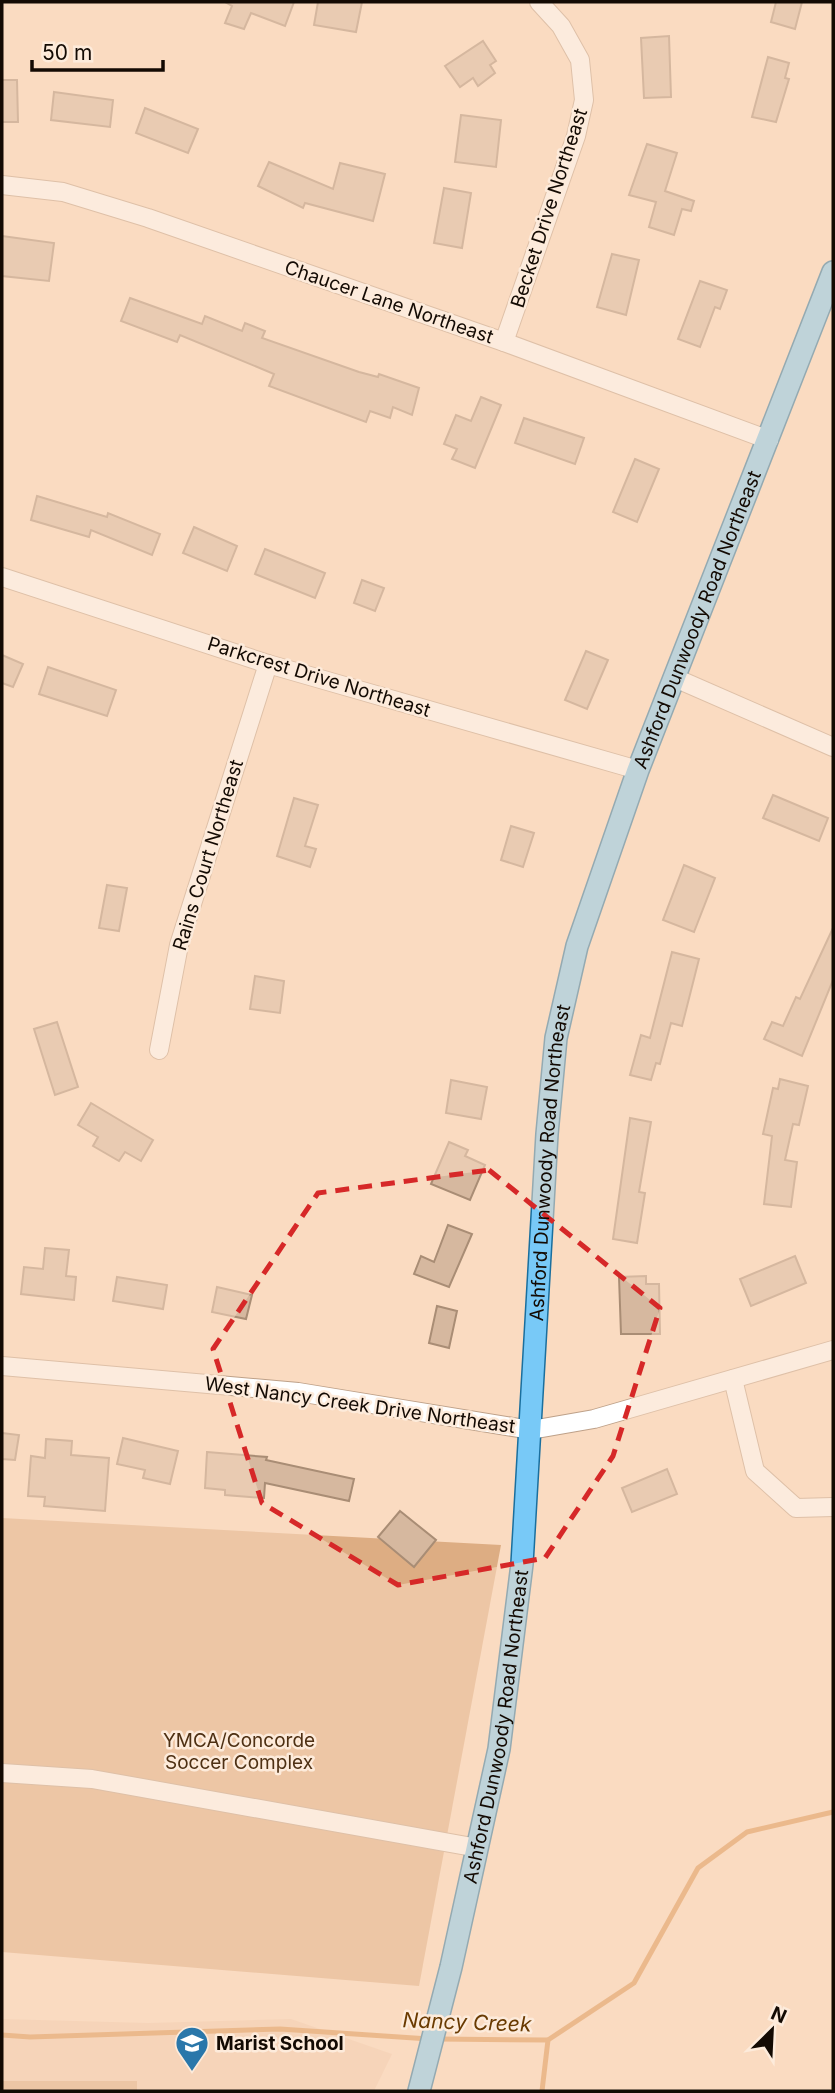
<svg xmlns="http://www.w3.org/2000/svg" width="835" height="2093" viewBox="0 0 835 2093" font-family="Inter,sans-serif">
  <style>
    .built { fill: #f2cdaf }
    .green { fill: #ddad83 }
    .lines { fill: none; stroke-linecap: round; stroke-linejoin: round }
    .stream { stroke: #da914d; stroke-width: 5 }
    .building { fill: #d6b89f; stroke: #a98d75; stroke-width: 2 }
    .minor-casing { stroke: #bea189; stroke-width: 20 }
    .major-casing { stroke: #1a6f9e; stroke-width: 24 }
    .minor { stroke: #fff; stroke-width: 18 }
    .major { stroke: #78c9f7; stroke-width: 21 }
    .marked { fill: none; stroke: #d62828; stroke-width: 5; stroke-dasharray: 14 9; stroke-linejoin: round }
    .labels { text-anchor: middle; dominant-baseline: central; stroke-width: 5; stroke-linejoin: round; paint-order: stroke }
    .street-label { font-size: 19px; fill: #130a03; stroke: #fdebdb }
    .park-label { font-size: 19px; fill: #4e3013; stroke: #fdebdb }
    .poi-label { font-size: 19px; font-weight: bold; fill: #130a03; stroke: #fdebdb; text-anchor: start }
    .water-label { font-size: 21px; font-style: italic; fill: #693a01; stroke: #fdebdb }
  </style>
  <rect width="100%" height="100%" fill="#fadbc1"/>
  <polygon class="built" points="2,2019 148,2023 291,2019 392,2054 374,2091 2,2091"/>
  <g class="green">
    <polygon points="2,1518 501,1545 419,1986 2,1952"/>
    <rect x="2" y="2081" width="135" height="10"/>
  </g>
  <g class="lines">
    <g class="stream">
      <polyline points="2,2035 30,2037 280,2029 429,2039"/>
      <polyline points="438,2039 548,2040 634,1983 698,1868 747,1832 833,1812"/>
      <polyline points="542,2091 548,2040"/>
    </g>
  </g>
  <g class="building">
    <polygon points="225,2 294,2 285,26 251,13 244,29 225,23 232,6"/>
    <polygon points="318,2 362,2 356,32 314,25"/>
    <polygon points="776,2 802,2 795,29 771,22"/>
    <polygon points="669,36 671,97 644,98 641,38"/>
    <polygon points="483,41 496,61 490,65 495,73 478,86 473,78 460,87 445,66"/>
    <polygon points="768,57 789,63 785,78 789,79 776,122 752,117"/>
    <polygon points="2,80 17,80 18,122 2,122"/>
    <polygon points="54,92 113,100 110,127 51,120"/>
    <polygon points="145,108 198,129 188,153 136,133"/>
    <polygon points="461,115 501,120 496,167 455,162"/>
    <polygon points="647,144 677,153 665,191 694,201 691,211 682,209 674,235 649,227 656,202 629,195"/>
    <polygon points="269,162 333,189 340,163 385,174 373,221 305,203 303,208 258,186"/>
    <polygon points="444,188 471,193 462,248 434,243"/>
    <polygon points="2,236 54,243 49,281 2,276"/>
    <polygon points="612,254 639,260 626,315 597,307"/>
    <polygon points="700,281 727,290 720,309 715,307 700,347 678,339"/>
    <polygon points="130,298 202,324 205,316 242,331 245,323 265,331 262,338 359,372 378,377 379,374 419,388 412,415 393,407 390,418 370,411 366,422 269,386 274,374 180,335 177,342 121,321"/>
    <polygon points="481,397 501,405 475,468 452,459 457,449 444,444 456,415 471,421"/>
    <polygon points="524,418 584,438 575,464 515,443"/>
    <polygon points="635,459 659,469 637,522 613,512"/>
    <polygon points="37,496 107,517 108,513 160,534 152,555 91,530 89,537 31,520"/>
    <polygon points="194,527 237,546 227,571 183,553"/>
    <polygon points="265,549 325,573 315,598 255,574"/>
    <polygon points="362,580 384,588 375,611 354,603"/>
    <polygon points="586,651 608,660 587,709 565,700"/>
    <polygon points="2,655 23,664 13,687 2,683"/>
    <polygon points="48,667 116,690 107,716 39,694"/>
    <polygon points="773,795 828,818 819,841 763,818"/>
    <polygon points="294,798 318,805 305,846 316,849 310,867 277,856"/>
    <polygon points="511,826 534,833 523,867 501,860"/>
    <polygon points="684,865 715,878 694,932 663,920"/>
    <polygon points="107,885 127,888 119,931 99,928"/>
    <polygon points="833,928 833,980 802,1056 764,1039 772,1022 783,1026 796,997 800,999"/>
    <polygon points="672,952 699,959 682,1026 671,1023 660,1064 656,1063 651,1080 630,1075 641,1035 650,1038"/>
    <polygon points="255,976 284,981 280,1013 250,1009"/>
    <polygon points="57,1022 78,1087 55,1095 34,1029"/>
    <polygon points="780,1079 808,1086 799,1125 793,1124 785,1160 797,1162 791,1207 764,1204 772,1136 763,1134 773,1088 778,1089"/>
    <polygon points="451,1080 487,1087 481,1119 446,1113"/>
    <polygon points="91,1103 153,1140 141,1161 125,1152 119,1161 93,1146 98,1137 78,1125"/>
    <polygon points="630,1118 651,1122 639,1192 645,1193 637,1243 613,1239"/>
    <polygon points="449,1142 468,1150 465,1156 485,1165 470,1200 431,1184"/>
    <polygon points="448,1225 472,1234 449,1287 414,1274 421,1256 434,1262"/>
    <polygon points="45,1248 69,1250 66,1276 76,1277 74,1300 21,1294 24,1267 43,1269"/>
    <polygon points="795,1256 806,1283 751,1306 740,1279"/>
    <polygon points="646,1276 646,1284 659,1284 660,1334 621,1334 619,1277"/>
    <polygon points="117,1277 167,1285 163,1309 113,1301"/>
    <polygon points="217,1287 252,1295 246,1319 212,1312"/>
    <polygon points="437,1306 457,1311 449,1348 429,1343"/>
    <polygon points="2,1433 19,1435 15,1460 2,1459"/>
    <polygon points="123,1438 178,1451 170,1484 143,1478 145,1470 117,1464"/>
    <polygon points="46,1439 72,1441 71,1455 109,1458 105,1511 44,1506 45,1497 28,1496 31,1456 45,1458"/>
    <polygon points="207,1452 267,1457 266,1460 354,1479 349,1501 265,1483 264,1498 225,1495 225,1490 205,1488"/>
    <polygon points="667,1469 677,1494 632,1512 622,1488"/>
    <polygon points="400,1511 436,1540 414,1567 378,1537"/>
  </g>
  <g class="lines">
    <defs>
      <g id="minor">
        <polyline points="2,185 63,192 148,218 504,342 769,440"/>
        <polyline points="504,342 576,136 584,100 580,60 561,26 539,2"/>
        <polyline points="2,577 268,664 638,770"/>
        <polyline points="675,678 833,747"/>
        <polyline points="159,1050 179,945 268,664"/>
        <polyline points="2,1366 298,1392 531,1430 594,1419 833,1350"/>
        <polyline points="733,1379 755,1471 796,1508 833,1507"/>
        <polyline points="2,1773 92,1779 478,1848"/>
      </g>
      <g id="major">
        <path id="s1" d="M419,2091L451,1967L499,1749L522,1564L547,1134L556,1038L577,946L638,770L833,272"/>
      </g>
    </defs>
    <use href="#minor" class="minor-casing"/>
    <use href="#major" class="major-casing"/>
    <use href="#minor" class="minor"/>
    <use href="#major" class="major"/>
  </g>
  <path d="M0 0H835V2093H0ZM489,1170L660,1308L613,1456L545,1558L398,1585L262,1503L213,1349L318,1193Z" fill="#fadbc1" fill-opacity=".55" fill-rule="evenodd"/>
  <path class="marked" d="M489,1170L660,1308L613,1456L545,1558L398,1585L262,1503L213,1349L318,1193Z"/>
  <defs>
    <symbol id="school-pin" viewBox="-11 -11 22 30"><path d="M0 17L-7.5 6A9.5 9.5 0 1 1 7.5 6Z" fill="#2a77aa" stroke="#fdebdb"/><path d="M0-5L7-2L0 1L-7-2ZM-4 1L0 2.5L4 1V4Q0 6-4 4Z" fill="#fff"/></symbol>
  </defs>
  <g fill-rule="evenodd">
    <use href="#school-pin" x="173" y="2024" width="38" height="52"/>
  </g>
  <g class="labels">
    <g class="street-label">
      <text transform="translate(549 208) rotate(-72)">Becket Drive Northeast</text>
      <text transform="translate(389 302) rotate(19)">Chaucer Lane Northeast</text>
      <text stroke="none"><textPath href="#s1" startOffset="1507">Ashford Dunwoody Road Northeast</textPath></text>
      <text transform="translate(319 677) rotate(17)">Parkcrest Drive Northeast</text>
      <text transform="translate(208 855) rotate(-73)">Rains Court Northeast</text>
      <text stroke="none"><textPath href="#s1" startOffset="940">Ashford Dunwoody Road Northeast</textPath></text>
      <text transform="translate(360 1405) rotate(8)">West Nancy Creek Drive Northeast</text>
      <text stroke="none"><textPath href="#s1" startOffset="373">Ashford Dunwoody Road Northeast</textPath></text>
    </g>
    <g class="park-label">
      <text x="239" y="1740">YMCA/Concorde<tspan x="239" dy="22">Soccer Complex</tspan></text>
    </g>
    <g class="poi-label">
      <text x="216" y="2043">Marist School</text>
    </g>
    <g class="water-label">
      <text transform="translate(467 2022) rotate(2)">Nancy Creek</text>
    </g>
  </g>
  <rect width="835" height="2093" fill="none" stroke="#130a03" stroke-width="7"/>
  <g transform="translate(772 2030) rotate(24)" stroke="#fdebdb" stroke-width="5" paint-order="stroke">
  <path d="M0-5L12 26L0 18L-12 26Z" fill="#130a03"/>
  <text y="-10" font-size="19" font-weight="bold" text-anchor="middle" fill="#130a03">N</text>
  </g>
  <path d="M32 60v10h131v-10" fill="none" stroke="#130a03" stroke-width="3.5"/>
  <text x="42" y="60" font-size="21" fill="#130a03" stroke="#fdebdb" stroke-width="5" paint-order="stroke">50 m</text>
</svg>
